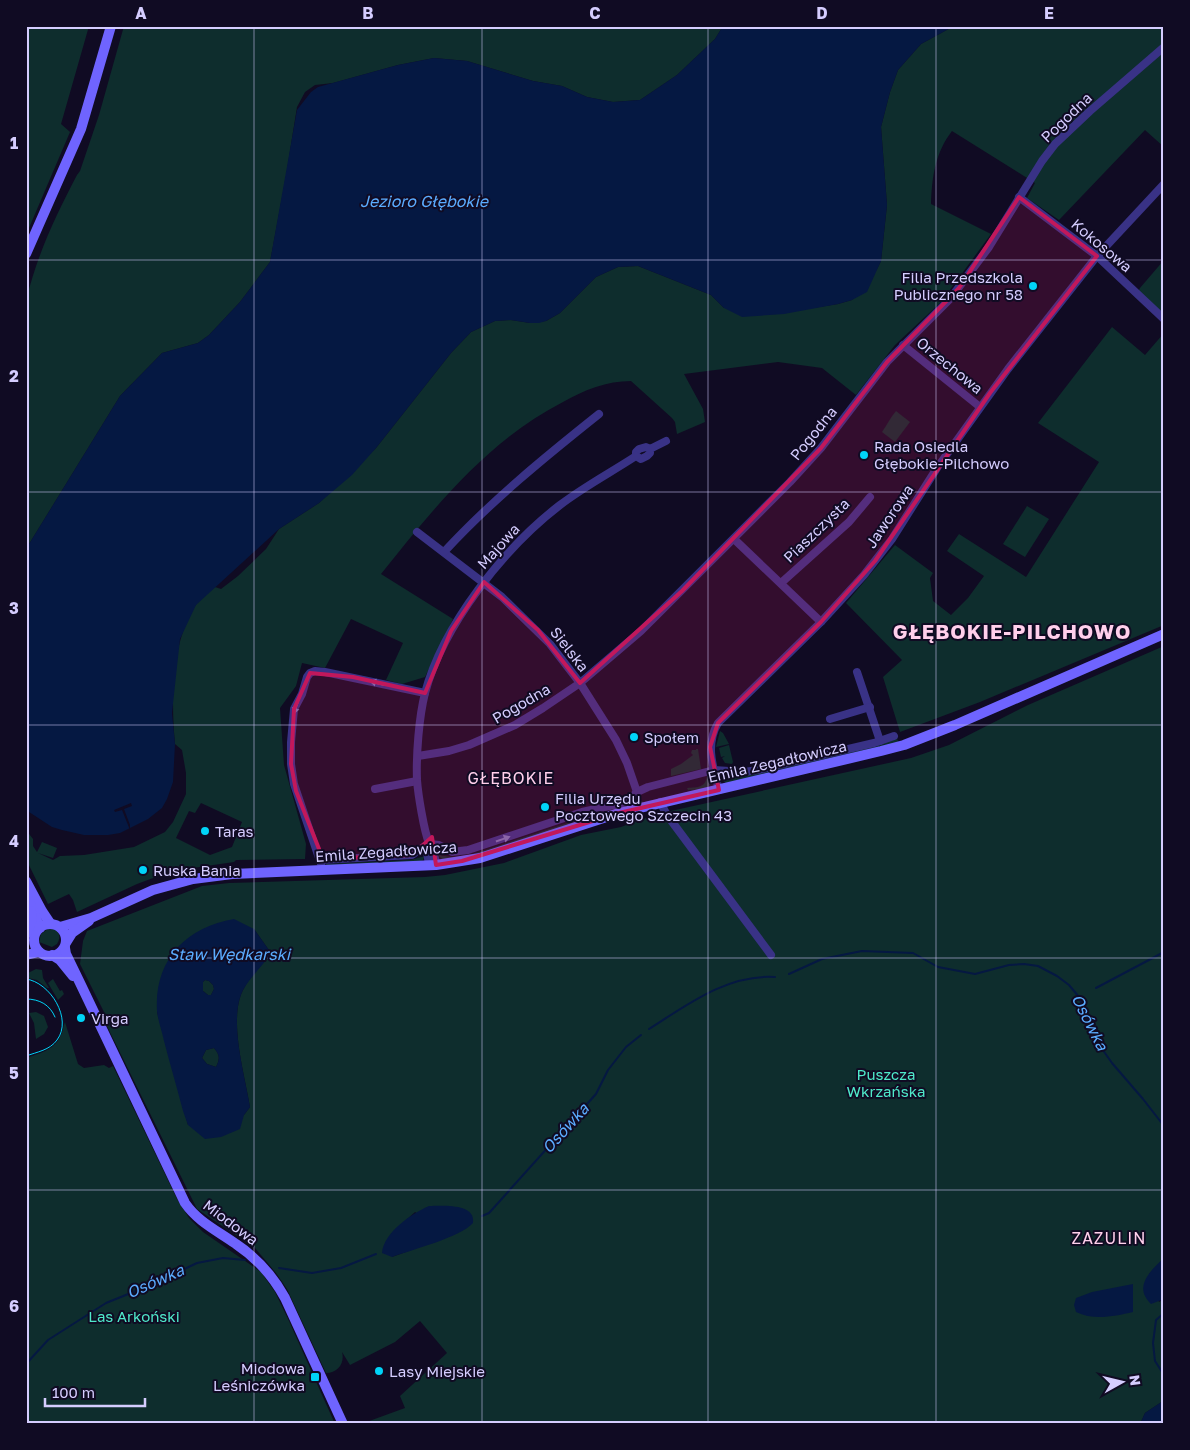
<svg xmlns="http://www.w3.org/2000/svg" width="1190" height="1450" viewBox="0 0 1190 1450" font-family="'Golos Text',sans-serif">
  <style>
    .green { fill: #0e2d2d; fill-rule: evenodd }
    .water { fill: #051842; fill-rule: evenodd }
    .pier { fill: #100b23 }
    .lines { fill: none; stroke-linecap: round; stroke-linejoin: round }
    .stream { stroke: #051842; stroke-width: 2 }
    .street { stroke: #393286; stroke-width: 8 }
    .secondary { stroke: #6f64ff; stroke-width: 10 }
    .tram { stroke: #00d4f8; stroke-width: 1 }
    .oneway { fill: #7f78bc }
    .marked { fill: #c2185b; fill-opacity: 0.2; stroke: #c2185b; stroke-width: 4; stroke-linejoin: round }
    .grid { fill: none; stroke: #d5cdff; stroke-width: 1; stroke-opacity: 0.55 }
    .poi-dot { fill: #00d4f8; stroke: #100b23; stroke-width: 2 }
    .labels { text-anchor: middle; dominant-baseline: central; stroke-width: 4; stroke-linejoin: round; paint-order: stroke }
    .street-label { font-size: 15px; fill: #d5cdff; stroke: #100b23 }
    .poi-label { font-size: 15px; fill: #d5cdff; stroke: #100b23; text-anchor: start }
    .park-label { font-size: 15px; fill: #4fe9ca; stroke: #100b23 }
    .water-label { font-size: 16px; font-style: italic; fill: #5bacff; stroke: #100b23 }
    .neighbourhood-label { font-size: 16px; letter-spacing: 1px; fill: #ffcfeb; stroke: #100b23 }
    .district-label { font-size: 20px; font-weight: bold; letter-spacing: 1px; fill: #ffcfeb; stroke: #100b23 }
    .neatline { fill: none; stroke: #d5cdff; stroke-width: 2 }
    .grid-label { font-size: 16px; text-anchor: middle; font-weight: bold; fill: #d5cdff }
  </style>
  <rect width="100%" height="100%" fill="#100b23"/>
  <g class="green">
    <polygon points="26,26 89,26 61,124 70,132 26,235"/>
    <path d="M124,26H723L715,39L677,75L640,100L613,102L587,97L562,86L533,81L467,61L434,58L398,65L333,83L315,85L305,92L297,107L286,176L270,262L240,302L209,335L198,343L162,353L120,396L26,549V301C37,255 55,217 77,175L80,171L99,115Z"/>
    <path d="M954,26H1164V147L1145,130L1059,220L1027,198L1035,183L952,131C935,153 932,177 931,204L991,234L941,302L895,345L856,395L822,368L778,362L684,374L703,409L705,422L677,434L675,422L672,418L631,381C607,381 584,390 563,402C487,441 433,509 381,574L453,619L425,677L402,684L386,680L403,643L351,619L325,668L302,663L296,686L280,708L284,765L306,844L305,859L236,860L234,862L172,871L137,884L77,912L73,900L69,894L48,904L26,859V830L33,839V846L37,852L42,842L57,848L53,858L38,853L53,860L60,856L84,855L134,847L165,832L173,822L186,794V773L182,750L175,744C171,701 171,644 195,606C200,599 208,593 215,587L221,589L238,576L266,549L279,529L319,503L376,448L451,353L471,332L495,321L511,320L530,323L546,321L560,313L596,277L618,267L638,266L711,295L724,308H813L838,304L852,300L876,271L881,261L887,205L881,127L890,92L898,70L921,44ZM201,803L242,822L232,847L210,855L176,838L189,811L195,813Z"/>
    <polygon points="1164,260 1164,322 1135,297 1140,288"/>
    <polygon points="1112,327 1145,355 1164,333 1164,625 980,702 900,732 883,677 902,660 846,603 895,545 933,573 930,578 933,601 951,615 968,598 984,576 947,551 959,534 1026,577 1099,462 1038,423"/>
    <path d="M896,411L910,422L895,442L882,432C887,425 890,418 896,411Z"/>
    <polygon points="1027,506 1049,519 1025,557 1003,544"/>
    <path d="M1164,646V1258L1149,1274L1159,1302L1164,1299V1402L1163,1401L1145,1413L1140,1424H361L405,1408L400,1396L447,1353L420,1321L395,1342L350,1365L342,1352C345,1363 338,1373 326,1373L287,1289L276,1273L255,1248L197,1209L101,1014L104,1012L80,964L83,941L87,931L202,886L229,883L425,877L445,875L504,863L581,835L621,827L657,814L911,758L949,745L1028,705ZM254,929L271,953C262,965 250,976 243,990C228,1020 245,1075 250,1107L244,1115L188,1125L157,1012ZM415,1212L450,1236L392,1257L391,1234Z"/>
    <polygon points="720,731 723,733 729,744 716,747"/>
    <polygon points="896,738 900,743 726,783 720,779 721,773 741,774"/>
    <polygon points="729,745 733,762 732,764 725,763 722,758 725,756 721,757 719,748"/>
    <polygon points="696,749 698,749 701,769 671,776 671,769 681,764 693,755 691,753 692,750 696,750"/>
    <path d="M707,775L713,779C710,791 698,789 688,790L687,788C698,787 706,788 707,775Z"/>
    <polygon points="642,801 643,803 489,852 443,860 438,855 452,857 467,856 580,819"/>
    <polygon points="425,856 423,860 419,862 327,866 326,864 411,860"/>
    <path d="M49,928C59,929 62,936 57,944L52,947L39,942L41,934Z"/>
    <polygon points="36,969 42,970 43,978 49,988 47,988 37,980 28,978 26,974"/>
    <polygon points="53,979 60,991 62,990 64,994 58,1000 48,983"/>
    <polygon points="205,980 209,981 213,985 214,989 211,995 208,995 203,991 203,982"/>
    <polygon points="36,1012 44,1016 48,1027 44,1034 36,1039 34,1023 29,1013"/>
    <path d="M65,1022L78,1064L84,1068L104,1065L109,1068L113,1066L177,1199L189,1218L203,1232L261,1272L275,1292L289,1321L335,1424H26V1058C38,1054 54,1050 60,1037C63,1033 63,1026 65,1022Z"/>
    <path d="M214,1048C220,1055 220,1059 216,1067L207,1064L202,1058L206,1050Z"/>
  </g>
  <g class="water">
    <polygon points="723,26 954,26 921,44 898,70 890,92 881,127 887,205 881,261 867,292 852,300 838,304 784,314 742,317 724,308 711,295 638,266 618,267 596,277 560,313 546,321 539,323 530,323 511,320 495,321 471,332 451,353 376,448 352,475 319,503 279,529 196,605 180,639 172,713 175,744 173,782 167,799 162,808 148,819 120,833 108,835 84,835 62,830 52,827 26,810 26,549 120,396 162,353 198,343 209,335 240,302 270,262 297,110 311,92 318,87 398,65 434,58 467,61 533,81 562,86 587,97 613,102 640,100 677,75 715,39"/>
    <path d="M234,919L254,929L271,953C263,966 251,976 243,990C228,1020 245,1075 250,1107L244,1115L240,1129L221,1137L205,1139L188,1125L183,1111C177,1088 170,1064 164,1041C162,1031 158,1021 157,1011C154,960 186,927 234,919ZM205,980L209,981L213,985L214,989L211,995H208L203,991V982ZM214,1048C220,1055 220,1059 216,1067L207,1064L202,1058L206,1050Z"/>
    <path d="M429,1206C442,1206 476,1203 473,1223C461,1237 411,1250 392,1257L382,1253C384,1232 411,1214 429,1206Z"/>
    <path d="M1164,1258V1299L1151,1304C1133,1287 1150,1271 1164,1258Z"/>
    <path d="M1133,1284V1312C1115,1316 1094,1321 1076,1312L1074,1305L1076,1298L1092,1292Z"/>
    <polygon points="1163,1401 1164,1424 1140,1424 1145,1413"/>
  </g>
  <polygon class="pier" points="131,803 132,806 124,809 130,825 130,830 122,810 115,812 114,810"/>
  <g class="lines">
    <g class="stream">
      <polyline points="789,974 822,959 862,951 913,953 938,967 975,974 1009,965 1024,964 1038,966 1057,976 1069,985 1079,997 1094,1037 1100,1046 1112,1063 1143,1099 1164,1126"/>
      <polyline points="1096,988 1164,952"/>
      <path d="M649,1029C687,1005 727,974 775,977"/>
      <polyline points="482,1216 489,1213 596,1094 608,1070 626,1047 641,1035"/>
      <polyline points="279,1268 312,1273 341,1268 376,1254"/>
      <polyline points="1164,1313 1156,1320 1153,1343 1155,1361 1164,1375"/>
      <polyline points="26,1364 48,1340 106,1303 153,1284 197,1263 223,1258 245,1260"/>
    </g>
    <g class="street">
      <polyline points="1019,197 1097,256 1164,319"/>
      <polyline points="903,345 980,407"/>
      <polyline points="650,449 646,447 639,449 636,452 636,456 641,459 647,456 650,453 650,449 666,441"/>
      <polyline points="417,532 502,597 550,644 580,683 616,740 627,763 637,792"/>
      <polyline points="734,539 821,622"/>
      <path d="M444,552C491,501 545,457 599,414"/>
      <polyline points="781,583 849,522 870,497"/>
      <polyline points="857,672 880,741"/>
      <polyline points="830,719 870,707"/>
      <polyline points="418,756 449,751 469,745 515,725 543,708 580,683 641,631 790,482 821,448 887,362 950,299 989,247 1042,161 1055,144 1090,111 1164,47"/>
      <polyline points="375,789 417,781"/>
      <path d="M719,790C713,767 705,745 718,723L821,622L864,575L892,539L937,468L1008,369L1097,256L1164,184"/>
      <polyline points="660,802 667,815 771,955"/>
      <polyline points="321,860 412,855 425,846 430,844 439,845 452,852 468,850 582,812 623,803 628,801 637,792 648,787 714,770 744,772 758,770 874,743 894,736"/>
      <polyline points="321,864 294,784 291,764 291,742 294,709 302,694 307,677 310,673 315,671 325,672 425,693"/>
      <polyline points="429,865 427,852 430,844"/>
      <path d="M436,865C435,855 433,851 429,843C424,831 418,794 417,780C416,755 419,717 425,693C443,625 504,548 560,505C585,486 610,473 636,456"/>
    </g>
    <g class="secondary">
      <polyline points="26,254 81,129 111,26"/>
      <polyline points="26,881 42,911 50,923"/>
      <polyline points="26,894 40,928"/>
      <circle cx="50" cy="940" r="16"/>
      <polyline points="60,927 91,918 153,890 193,879 232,874 436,865 480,858 619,813 881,751 904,745 955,725 1164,634"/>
      <polyline points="26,934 32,920 31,911"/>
      <polyline points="67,941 72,933 89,921"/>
      <path d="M65,948L66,954L81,985L185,1203C198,1222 218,1231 236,1244C257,1258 273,1276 285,1298L343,1424"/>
      <polyline points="26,955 39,952"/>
      <polyline points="52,955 60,960 73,976"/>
    </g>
    <g class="tram">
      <path d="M26,979C50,982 73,1019 57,1040C50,1050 37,1052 26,1056"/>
      <path d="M26,999C40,999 50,1005 55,1017"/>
    </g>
  </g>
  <defs><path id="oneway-solid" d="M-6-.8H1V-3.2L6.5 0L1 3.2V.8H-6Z" transform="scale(1.25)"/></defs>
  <g class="oneway">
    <use href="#oneway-solid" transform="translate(377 683) rotate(-165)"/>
    <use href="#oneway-solid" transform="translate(296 707) rotate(109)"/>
    <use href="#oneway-solid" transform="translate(503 839) rotate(-19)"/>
  </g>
  <path class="marked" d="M1019,197L1097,256L990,393L875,561L821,622L718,723L710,747L719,790L619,813L462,861L436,865L432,837L412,855L323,859L296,791L291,764L294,709L310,673L353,677L425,693L451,631L484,582L538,630L580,683L682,591L821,448L887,362L959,288Z"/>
  <path class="grid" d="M254,26V1424M482,26V1424M708,26V1424M936,26V1424M26,260H1164M26,492H1164M26,725H1164M26,958H1164M26,1190H1164"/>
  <g class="poi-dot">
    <circle cx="1033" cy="286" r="5"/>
    <circle cx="864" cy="455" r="5"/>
    <circle cx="634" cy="737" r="5"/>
    <circle cx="545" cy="807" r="5"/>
    <circle cx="205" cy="831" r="5"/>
    <circle cx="143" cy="870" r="5"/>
    <circle cx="81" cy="1018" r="5"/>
    <circle cx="379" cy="1371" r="5"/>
    <rect x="310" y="1372" width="10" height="10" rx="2.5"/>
  </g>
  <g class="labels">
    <g class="street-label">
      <text transform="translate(1066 117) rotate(-44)">Pogodna</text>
      <text transform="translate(1102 245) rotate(40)">Kokosowa</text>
      <text transform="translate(950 365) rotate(39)">Orzechowa</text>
      <text transform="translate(813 433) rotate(-51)">Pogodna</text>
      <text transform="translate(889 516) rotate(-56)">Jaworowa</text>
      <text transform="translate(816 530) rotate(-44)">Piaszczysta</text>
      <text transform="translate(498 546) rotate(-48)">Majowa</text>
      <text transform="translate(570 649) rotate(52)">Sielska</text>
      <text transform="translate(521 703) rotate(-30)">Pogodna</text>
      <text transform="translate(777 761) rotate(-13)">Emila Zegadłowicza</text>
      <text transform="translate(386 851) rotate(-4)">Emila Zegadłowicza</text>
      <text transform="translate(231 1222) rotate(37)">Miodowa</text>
    </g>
    <g class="poi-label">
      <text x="1023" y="277" text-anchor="end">Filia Przedszkola<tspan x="1023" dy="17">Publicznego nr 58</tspan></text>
      <text x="874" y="446">Rada Osiedla<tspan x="874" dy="17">Głębokie-Pilchowo</tspan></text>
      <text x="644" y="737">Społem</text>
      <text x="555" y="798">Filia Urzędu<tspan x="555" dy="17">Pocztowego Szczecin 43</tspan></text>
      <text x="215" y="831">Taras</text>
      <text x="153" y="870">Ruska Bania</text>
      <text x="91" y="1018">Virga</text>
      <text x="305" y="1368" text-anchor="end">Miodowa<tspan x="305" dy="17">Leśniczówka</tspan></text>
      <text x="389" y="1371">Lasy Miejskie</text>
    </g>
    <g class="park-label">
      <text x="886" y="1074">Puszcza<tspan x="886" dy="17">Wkrzańska</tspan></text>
      <text x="134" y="1316">Las Arkoński</text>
    </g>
    <g class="water-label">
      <text x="424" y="201">Jezioro Głębokie</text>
      <text x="229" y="954">Staw Wędkarski</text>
      <text transform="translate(1090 1022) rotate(63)">Osówka</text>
      <text transform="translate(565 1128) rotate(-48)">Osówka</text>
      <text transform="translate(155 1281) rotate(-24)">Osówka</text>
    </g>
    <g class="neighbourhood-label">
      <text x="511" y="778">GŁĘBOKIE</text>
      <text x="1109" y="1238">ZAZULIN</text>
    </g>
    <g class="district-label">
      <text x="1012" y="631">GŁĘBOKIE-PILCHOWO</text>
    </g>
  </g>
  <rect width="1190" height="1450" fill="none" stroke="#100b23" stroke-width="55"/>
  <g transform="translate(1122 1382) rotate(82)" stroke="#100b23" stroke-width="4" paint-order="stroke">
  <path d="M0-4L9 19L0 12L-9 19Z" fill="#d5cdff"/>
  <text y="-8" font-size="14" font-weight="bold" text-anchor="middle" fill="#d5cdff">N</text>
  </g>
  <path d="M45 1398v8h100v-8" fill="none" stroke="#d5cdff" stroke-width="2.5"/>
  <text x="52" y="1398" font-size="15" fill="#d5cdff" stroke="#100b23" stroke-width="4" paint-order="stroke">100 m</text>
  <rect x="28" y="28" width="1134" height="1394" class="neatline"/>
  <g class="grid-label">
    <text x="141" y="19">A</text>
    <text x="368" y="19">B</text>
    <text x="595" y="19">C</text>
    <text x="822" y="19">D</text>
    <text x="1049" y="19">E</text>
    <text x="14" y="149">1</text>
    <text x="14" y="382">2</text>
    <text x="14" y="614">3</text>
    <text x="14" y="847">4</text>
    <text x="14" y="1079">5</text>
    <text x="14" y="1312">6</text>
  </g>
</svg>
